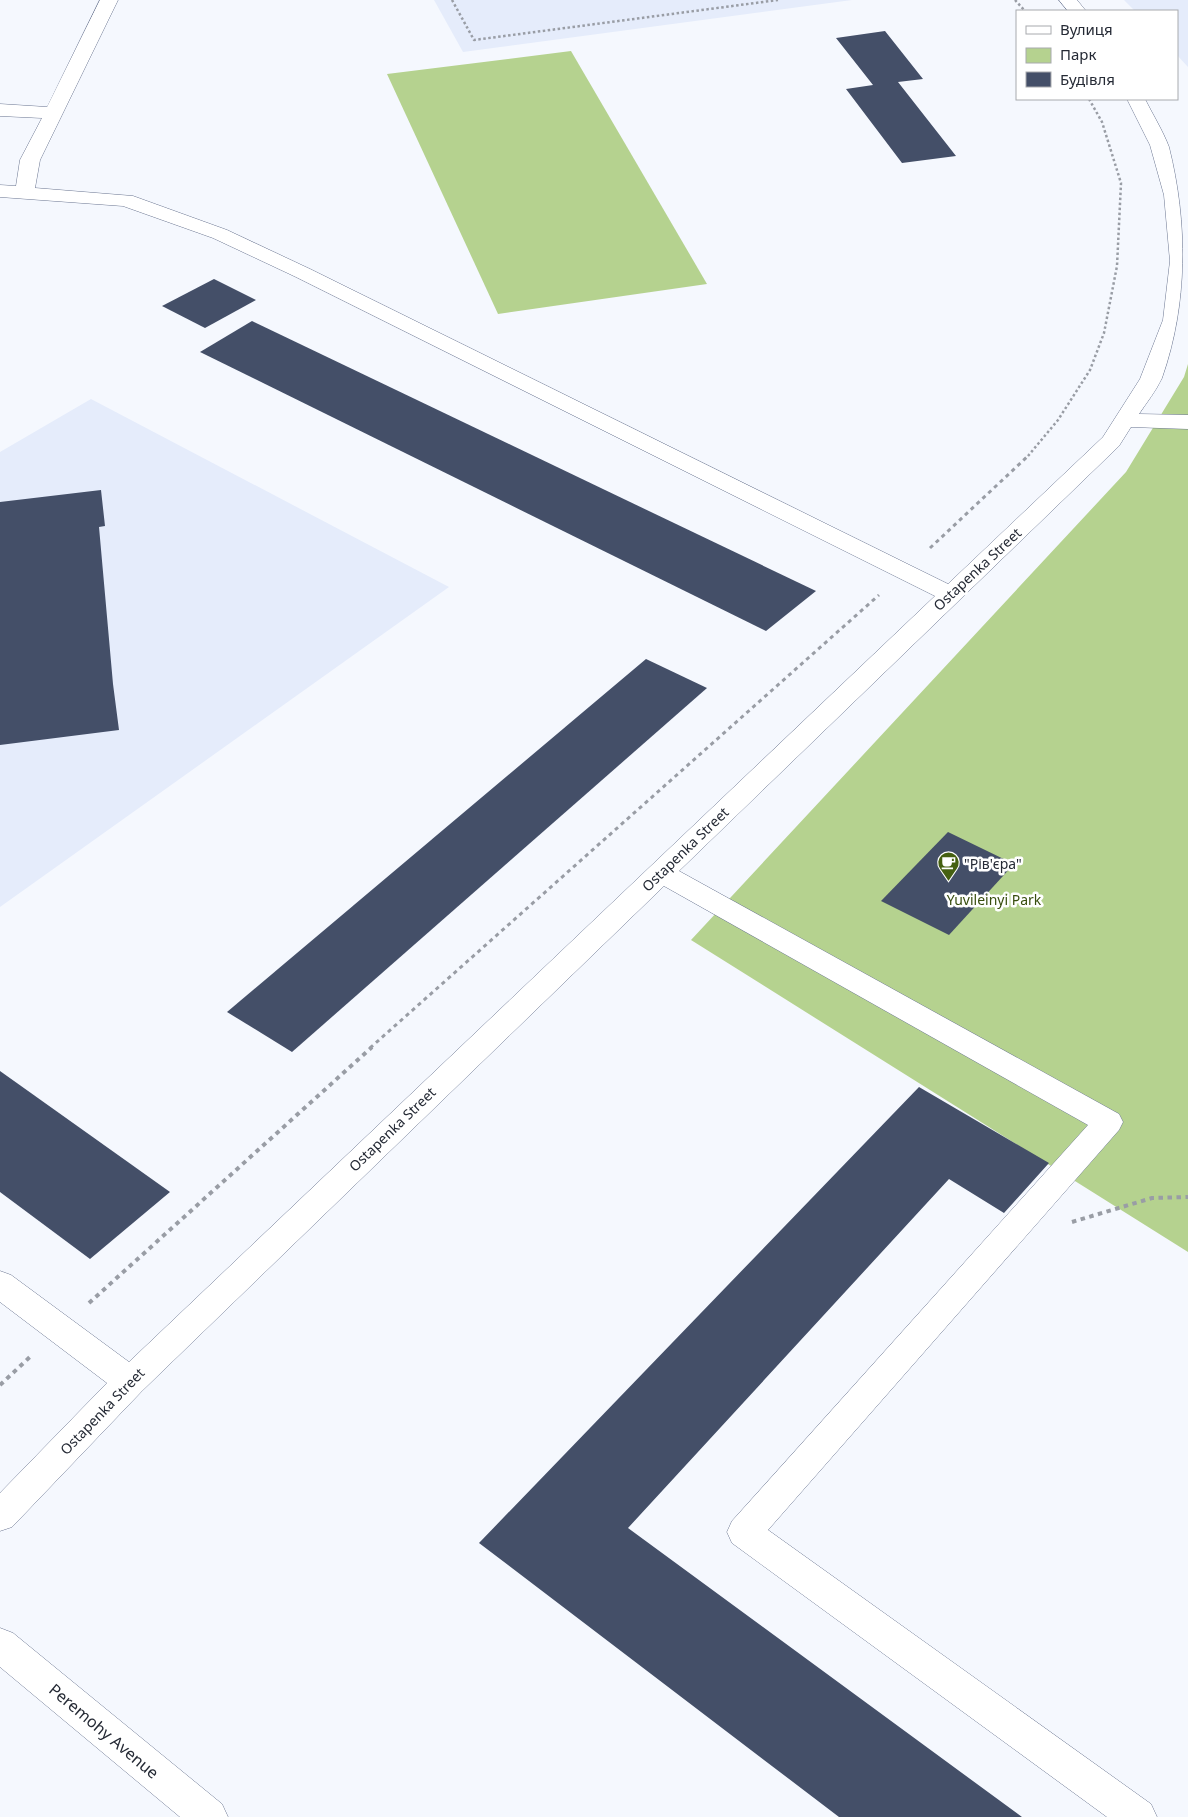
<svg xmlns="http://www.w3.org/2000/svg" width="1188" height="1817" viewBox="0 0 1188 1817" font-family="'Noto Sans',sans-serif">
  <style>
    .built { fill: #e5ecfb }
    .green { fill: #b5d28f }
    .building { fill: #444f68 }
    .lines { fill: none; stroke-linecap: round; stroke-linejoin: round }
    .minor-casing { stroke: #6c7792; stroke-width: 1 }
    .path-far2 { stroke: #999da5; stroke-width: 2.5; stroke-dasharray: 2.5 2.5; stroke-linecap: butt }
    .path-far1 { stroke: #999da5; stroke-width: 3; stroke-dasharray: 4 4; stroke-linecap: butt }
    .path { stroke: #999da5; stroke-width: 4; stroke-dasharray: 4.5 4.5; stroke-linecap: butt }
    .minor { fill: #fff; fill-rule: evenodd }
    .labels { text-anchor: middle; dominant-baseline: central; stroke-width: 5; stroke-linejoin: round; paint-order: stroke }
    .street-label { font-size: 14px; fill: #252a35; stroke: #fff }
    .poi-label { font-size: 14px; fill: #252a35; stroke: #fff; text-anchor: start }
    .park-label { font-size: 14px; fill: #384e0e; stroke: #fff }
    .near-street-label { font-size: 16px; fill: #252a35; stroke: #fff }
  </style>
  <rect width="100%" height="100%" fill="#f5f8fe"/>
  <g class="built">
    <polygon points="434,0 852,0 463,52"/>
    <polygon points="1124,0 1188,0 1188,67 1177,55 1177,11 1135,11"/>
    <polygon points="91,399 449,587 0,907 0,452"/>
  </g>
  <g class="green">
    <polygon points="571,51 707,284 498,314 387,74"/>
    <polygon points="1188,364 1188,1252 691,940 1126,472 1184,377"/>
  </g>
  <g class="building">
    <polygon points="885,31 923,79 898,82 956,156 902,163 846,89 873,85 836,38"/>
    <polygon points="214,279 256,300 205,328 162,306"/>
    <polygon points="252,321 816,591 766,631 200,352"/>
    <polygon points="101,490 105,526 99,527 113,684 119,730 0,745 0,502"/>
    <polygon points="646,659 707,688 292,1052 227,1012"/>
    <polygon points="948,832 1014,864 949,935 881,901"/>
    <polygon points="0,1071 170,1192 90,1259 0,1192"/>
    <polygon points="919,1087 1049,1163 1004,1213 949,1179 628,1528 1022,1817 839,1817 479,1543"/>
  </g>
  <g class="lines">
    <defs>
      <g id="minor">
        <path d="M100,0H118L40,160L35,188L133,196L227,230L310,269L948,584L1103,437L1140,379L1163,320L1170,261L1164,195L1150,145L1127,99H1145C1153,115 1163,131 1169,147C1188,223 1188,304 1162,378C1156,391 1147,402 1139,414L1188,415V429L1131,427L1119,446L679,871L1119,1114L1123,1122L1119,1130L768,1530L1151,1804L1157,1817H1107L732,1543L727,1532L732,1521L1088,1125L664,886L142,1391L12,1527L0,1531V1493L107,1383L0,1302V1271L11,1275L129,1362L935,596L296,277L213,238L123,206L0,197V185L16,186L20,160L42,118L0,116V104L47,107Z"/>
        <polygon points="1059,0 1077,0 1086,11 1068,11"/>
        <polygon points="0,1628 13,1633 222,1804 228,1817 180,1817 0,1667"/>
      </g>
    </defs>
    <use href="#minor" class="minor-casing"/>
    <g class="path-far2">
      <polyline points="452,0 474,40 778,0"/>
      <polyline points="1015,0 1025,11"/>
      <polyline points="1028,456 1058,420 1090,370 1104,333 1117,266 1121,183 1102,122 1089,99"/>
    </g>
    <g class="path-far1">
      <polyline points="930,548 1029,455"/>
      <polyline points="370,1048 879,595"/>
    </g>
    <g class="path">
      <polyline points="1072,1222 1152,1198 1188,1197"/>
      <polyline points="89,1303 372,1047"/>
      <polyline points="0,1385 31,1356"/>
    </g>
    <use href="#minor" class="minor"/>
  </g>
  <defs>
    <symbol id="cafe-pin" viewBox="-11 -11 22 30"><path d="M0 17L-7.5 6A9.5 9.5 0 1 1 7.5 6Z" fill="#456011" stroke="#fff"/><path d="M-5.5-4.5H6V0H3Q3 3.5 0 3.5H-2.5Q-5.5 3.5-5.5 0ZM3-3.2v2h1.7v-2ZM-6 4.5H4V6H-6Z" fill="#fff"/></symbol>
  </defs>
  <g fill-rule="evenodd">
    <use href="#cafe-pin" x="936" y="850" width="25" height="34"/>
  </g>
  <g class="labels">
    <g class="street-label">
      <text transform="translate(977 569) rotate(-43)">Ostapenka Street</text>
      <text transform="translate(685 849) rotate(-44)">Ostapenka Street</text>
      <text transform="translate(392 1129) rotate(-44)">Ostapenka Street</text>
      <text transform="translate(102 1411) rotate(-46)">Ostapenka Street</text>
    </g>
    <g class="poi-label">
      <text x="964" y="863">"Рів'єра"</text>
    </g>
    <g class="park-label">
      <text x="994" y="899">Yuvileinyi Park</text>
    </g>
    <g class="near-street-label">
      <text transform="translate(104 1731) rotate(40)">Peremohy Avenue</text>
    </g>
  </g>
  <rect x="1016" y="10" width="162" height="90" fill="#ffffff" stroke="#a8aaae"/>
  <rect x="1026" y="26" width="25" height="8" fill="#ffffff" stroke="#a8aaae"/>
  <text x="1060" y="35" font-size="15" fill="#252a35">Вулиця</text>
  <rect x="1026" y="48" width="25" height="15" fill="#b5d28f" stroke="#a8aaae"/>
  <text x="1060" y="60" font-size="15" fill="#252a35">Парк</text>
  <rect x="1026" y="72" width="25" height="15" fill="#444f68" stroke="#a8aaae"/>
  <text x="1060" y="85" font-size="15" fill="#252a35">Будівля</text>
</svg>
